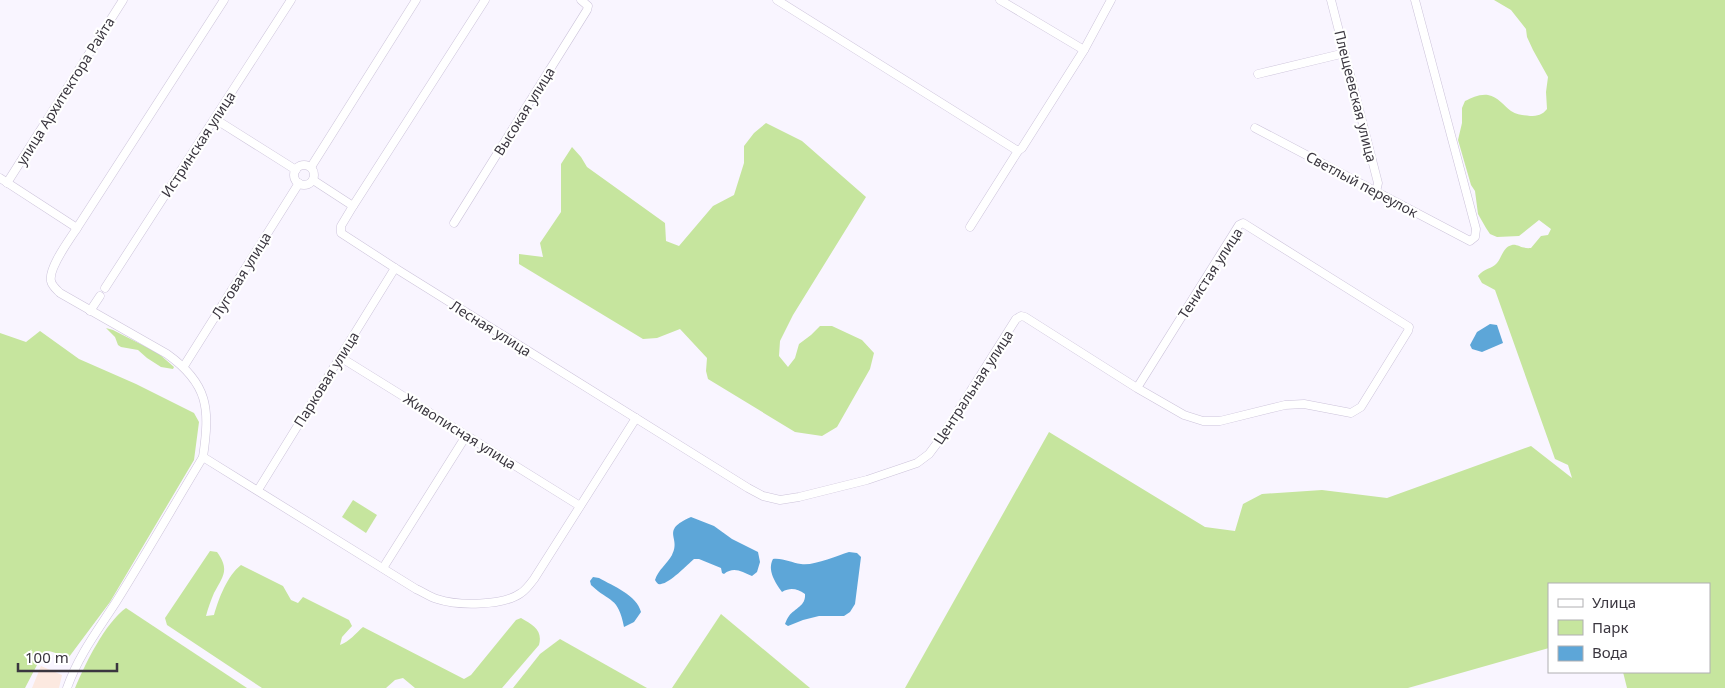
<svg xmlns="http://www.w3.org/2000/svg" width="1725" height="688" viewBox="0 0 1725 688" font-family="'Noto Sans',sans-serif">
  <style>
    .industrial { fill: #fce9e0 }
    .green { fill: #c6e59e }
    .water { fill: #5da6d8 }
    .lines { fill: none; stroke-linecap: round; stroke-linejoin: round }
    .minor-casing { stroke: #ccc3da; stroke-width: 9 }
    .minor { stroke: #fff; stroke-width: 8 }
    .labels { text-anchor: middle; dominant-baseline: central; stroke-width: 4.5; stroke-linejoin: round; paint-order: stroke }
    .street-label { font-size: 14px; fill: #3a363f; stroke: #fff }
  </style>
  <rect width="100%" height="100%" fill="#f9f5ff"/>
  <polygon class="industrial" points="41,666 62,675 59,688 32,688"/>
  <g class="green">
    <path d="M1494,0H1725V688H1627L1623,672H1709V584H1549V648L1408,688H905L1049,432L1205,527L1235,531L1243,504L1262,494L1322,490L1387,498L1531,446L1572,478L1568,465L1555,459L1495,290L1482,283L1478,276C1484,268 1492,269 1497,263C1502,257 1503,247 1512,245C1518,244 1521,249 1531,248L1541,236L1548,235L1551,229L1539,220L1519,236L1497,237L1490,234L1486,228L1478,214L1475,191L1471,185L1458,140L1462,123V108L1465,101C1472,98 1479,94 1488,95C1498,97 1503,105 1511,111C1517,115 1523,115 1530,116C1538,116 1542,115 1547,109L1546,92L1548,77L1533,50L1527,37L1526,29L1511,10Z"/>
    <polygon points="766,123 802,141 866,197 793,315 780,341 779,356 788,367 795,358 799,344 811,335 820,326 832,326 862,340 874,353 870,369 837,427 822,436 795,432 708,379 706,371 707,358 680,329 657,338 643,339 519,264 519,254 543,257 540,243 561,212 561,164 572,147 581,157 587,167 665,223 666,241 679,246 713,206 734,195 744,163 744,146 754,133"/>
    <polygon points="106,328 113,330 158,353 174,367 173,369 161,367 147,358 138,350 121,347 118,345 115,337"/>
    <polygon points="40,331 79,359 136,384 194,413 199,422 194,460 110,602 69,657 49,651 38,663 25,688 0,688 0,333 26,342"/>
    <polygon points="353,500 377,515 366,533 342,517"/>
    <path d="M210,551L217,552C230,570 223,576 214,593C211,600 208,608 206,616L214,615C219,598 227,576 241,565L283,586L291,600L298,603L303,597L349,620L352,626L342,637L340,645C349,642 356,633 363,627L464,679L471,675L516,620L521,618C533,625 543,630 539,645L502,688H415L403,678L395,680L386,688H262L167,625L165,618Z"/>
    <path d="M126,608L247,688H75C85,664 105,623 126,608Z"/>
    <polygon points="721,614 810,688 672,688"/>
    <polygon points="560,639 647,688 513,688 540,654"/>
  </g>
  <g class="water">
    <polygon points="1490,324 1497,325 1503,343 1482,352 1472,349 1470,345 1477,332"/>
    <path d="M691,517L714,526L732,539L758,552L760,562L757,572L752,576C742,572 734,566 724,574L722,573L721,568L699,559H694C687,565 670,583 661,584C658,585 657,583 655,580C658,570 667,564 672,555C682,537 659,531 691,517Z"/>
    <path d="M849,552L857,553L861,557L855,604L850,612L844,616H819L803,620L788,626L785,624C786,621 787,619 789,616C795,608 806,606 805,594C797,589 791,587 782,592C775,582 767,570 773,559C784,558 791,563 801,564C814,566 836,556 849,552Z"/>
    <path d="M593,577L599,578C613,586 637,595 641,612L634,622L624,627C618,596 610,603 591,585L590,581Z"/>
  </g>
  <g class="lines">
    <defs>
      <g id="minor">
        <polyline points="485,0 353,206 341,226 341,233 395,268 748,488 763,496 780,500 799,497 867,480 917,463 929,454 941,438 1016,319 1021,316 1025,317 1137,388 1184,415 1203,421 1220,421 1285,405 1304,404 1351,413 1361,407 1408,331 1409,327 1243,223 1239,225 1137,388"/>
        <polyline points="777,0 1018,151"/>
        <polyline points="1000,0 1084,50"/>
        <polyline points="1331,0 1378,183 1376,192"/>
        <polyline points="1258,74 1345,53"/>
        <polyline points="215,119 296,170"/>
        <polyline points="1255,128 1470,241 1475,237 1476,229 1415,0"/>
        <circle cx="304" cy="175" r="10"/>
        <polyline points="311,167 416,0"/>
        <polyline points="0,178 77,228"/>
        <polyline points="313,180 353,206"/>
        <polyline points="7,183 123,0"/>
        <polyline points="454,223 587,10 588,6 581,0"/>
        <polyline points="970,227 1018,151 1022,148 1084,50 1111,0"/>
        <polyline points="105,288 291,0"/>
        <polyline points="90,311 100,296"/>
        <polyline points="340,357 580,506"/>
        <polyline points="184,366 299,183"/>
        <path d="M203,457L416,589C423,592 430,597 437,599C458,606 503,606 521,593C526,590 531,583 534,579L636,418"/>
        <polyline points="258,490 395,268"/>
        <polyline points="383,568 466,436"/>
        <path d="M67,688C78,656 98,630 116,602C146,554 174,505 203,457C210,409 209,384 167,354L60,293C57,290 52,286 51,281C48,268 70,239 77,228L224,0"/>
      </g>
    </defs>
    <use href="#minor" class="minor-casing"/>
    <use href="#minor" class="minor"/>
  </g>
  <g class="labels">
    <g class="street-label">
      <text transform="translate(65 91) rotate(-58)">улица Архитектора Райта</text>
      <text transform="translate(1356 96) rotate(76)">Плещеевская улица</text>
      <text transform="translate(524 111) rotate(-58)">Высокая улица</text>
      <text transform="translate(198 144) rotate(-57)">Истринская улица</text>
      <text transform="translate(1362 184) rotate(28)">Светлый переулок</text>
      <text transform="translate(1210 273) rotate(-57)">Тенистая улица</text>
      <text transform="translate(241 275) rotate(-58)">Луговая улица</text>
      <text transform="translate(491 328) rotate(32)">Лесная улица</text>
      <text transform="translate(326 379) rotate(-58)">Парковая улица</text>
      <text transform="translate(973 387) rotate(-57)">Центральная улица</text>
      <text transform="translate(460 431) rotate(32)">Живописная улица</text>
    </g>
  </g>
  <rect x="1548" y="583" width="162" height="90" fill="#ffffff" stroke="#b0afb2"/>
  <rect x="1558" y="599" width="25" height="8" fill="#ffffff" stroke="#b0afb2"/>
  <text x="1592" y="608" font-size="15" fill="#3a363f">Улица</text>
  <rect x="1558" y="620" width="25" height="15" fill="#c6e59e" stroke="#b0afb2"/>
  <text x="1592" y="633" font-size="15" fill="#3a363f">Парк</text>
  <rect x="1558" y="646" width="25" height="15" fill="#5da6d8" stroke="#b0afb2"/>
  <text x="1592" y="658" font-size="15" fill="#3a363f">Вода</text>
  <path d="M18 663v8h99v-8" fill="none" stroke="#3a363f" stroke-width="2.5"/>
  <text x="25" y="663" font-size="15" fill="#3a363f" stroke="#ffffff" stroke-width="4" paint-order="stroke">100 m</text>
</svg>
